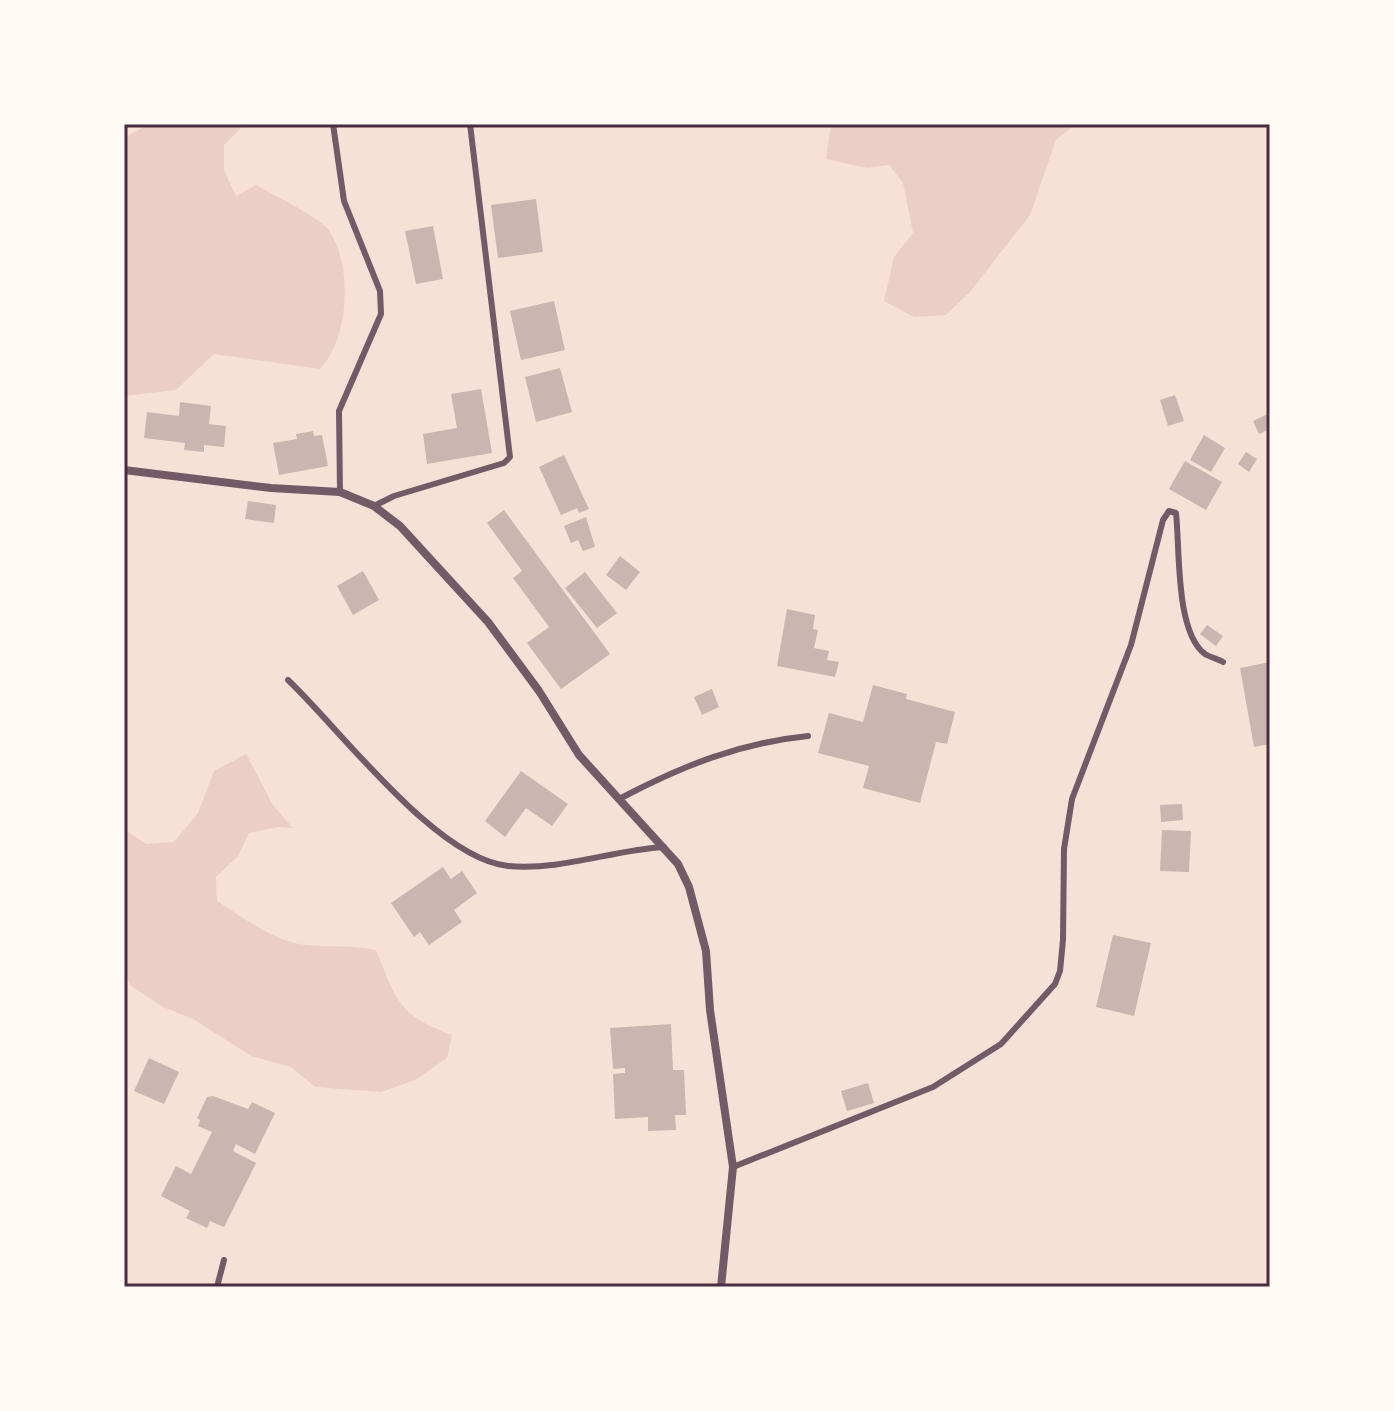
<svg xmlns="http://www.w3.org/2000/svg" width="1394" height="1411" viewBox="0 0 1394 1411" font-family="'Golos Text',sans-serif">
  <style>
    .green { fill: #ebcfc5 }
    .building { fill: #ccb4b1 }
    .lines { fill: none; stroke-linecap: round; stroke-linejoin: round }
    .service { stroke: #755966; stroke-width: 6 }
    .minor { stroke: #755966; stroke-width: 8 }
    .neatline { fill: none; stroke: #4a2c40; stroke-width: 3 }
  </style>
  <rect width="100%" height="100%" fill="#f7e1d7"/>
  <g class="green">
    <path d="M149,124H245L224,145V170L236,196L256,185C273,195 321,217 330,232C353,268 349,339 320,369L214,354L176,390L124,396V138Z"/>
    <polygon points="831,124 1076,124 1056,140 1030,215 970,292 946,315 914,317 884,301 894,257 913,233 903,183 889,165 867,168 826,159"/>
    <path d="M246,754L273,805L293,828L278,827L249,833L238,856L216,877L217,901C243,917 275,943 307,945C331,947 352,945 376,950C396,1000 399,1016 452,1035L447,1058L415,1080L381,1092L315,1087L291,1067L251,1056L193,1019L163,1007L131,986L124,971V829L146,844L174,842L198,813L214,771Z"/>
  </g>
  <g class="building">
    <polygon points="536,199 543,252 498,258 491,205"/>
    <polygon points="433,226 443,279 416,284 405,231"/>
    <polygon points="554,301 565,350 521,360 510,311"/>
    <polygon points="560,368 572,412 536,422 525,377"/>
    <polygon points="481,389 492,453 427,464 423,434 457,428 451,394"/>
    <polygon points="1175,395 1184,421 1168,426 1160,400"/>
    <polygon points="180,402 211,406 209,424 226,426 224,447 204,445 204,452 184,450 185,443 144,438 147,412 179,416"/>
    <polygon points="1270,413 1270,429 1259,434 1253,421"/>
    <polygon points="313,431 314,436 322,435 328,466 279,475 273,443 297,439 296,434"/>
    <polygon points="1204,435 1225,448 1211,472 1190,460"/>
    <polygon points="1246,452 1257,459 1249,472 1238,464"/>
    <polygon points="564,455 589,509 579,513 577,508 561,515 539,467"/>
    <polygon points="1185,461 1222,482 1206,510 1169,489"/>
    <polygon points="248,501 276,505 274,523 245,519"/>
    <polygon points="504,510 610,654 561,689 527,643 549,627 513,578 522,571 487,523"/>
    <polygon points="586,517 595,547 583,551 578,540 571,543 564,526"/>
    <polygon points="620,556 640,572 626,590 606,575"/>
    <polygon points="363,571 379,600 353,615 337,586"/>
    <polygon points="585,572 617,613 597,628 565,588"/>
    <polygon points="787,609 815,615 813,629 818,630 814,648 829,651 827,660 839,662 835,677 777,666"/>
    <polygon points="1207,625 1223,636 1216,646 1200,634"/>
    <polygon points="1270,662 1270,744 1254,747 1240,668"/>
    <polygon points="873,685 907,694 906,699 955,712 947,744 936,742 920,803 863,788 869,766 818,753 829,713 863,722"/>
    <polygon points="712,689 719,707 702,715 694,697"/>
    <polygon points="521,771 568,804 552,826 526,808 505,837 485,821"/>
    <polygon points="1182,804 1183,820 1161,822 1160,805"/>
    <polygon points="1162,830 1191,831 1189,872 1160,871"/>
    <polygon points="443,867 451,879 462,871 477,893 454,910 462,922 429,945 420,932 414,937 391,903"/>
    <polygon points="1113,935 1151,943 1134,1016 1096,1007"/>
    <polygon points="671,1024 673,1070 684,1070 686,1115 675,1115 676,1130 648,1131 648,1117 615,1119 613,1074 625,1073 625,1068 613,1069 610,1028"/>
    <polygon points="149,1058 179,1072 164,1104 134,1091"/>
    <polygon points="868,1083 874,1103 847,1111 841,1091"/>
    <polygon points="213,1096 248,1109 252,1102 275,1113 255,1154 236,1144 233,1151 256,1163 224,1227 210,1221 207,1228 186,1218 190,1211 161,1196 176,1166 191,1174 212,1132 198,1126 200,1120 197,1118 207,1097"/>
  </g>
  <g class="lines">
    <g class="service">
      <polyline points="333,124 344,201 380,291 381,314 339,411 340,492"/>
      <polyline points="374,506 394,496 504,463 510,457 470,124"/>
      <path d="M288,680C341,730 436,859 508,866C561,871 612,850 664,847"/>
      <path d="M621,798C682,766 739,743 808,736"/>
      <path d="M733,1167L933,1087L1001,1044L1055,984L1060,971L1063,940L1064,849L1072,799L1131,645L1163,520L1169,511L1176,513C1180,547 1175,632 1205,654C1210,657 1218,659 1223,662"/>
      <polyline points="217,1287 224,1260"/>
    </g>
    <polyline class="minor" points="124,470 271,488 340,492 374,506 400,526 488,622 539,691 579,755 678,864 689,887 706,951 710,1010 733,1167 721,1287"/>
  </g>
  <rect width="1394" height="1411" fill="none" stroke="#fffaf5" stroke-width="252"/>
  <rect x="126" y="126" width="1142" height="1159" class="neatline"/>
</svg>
